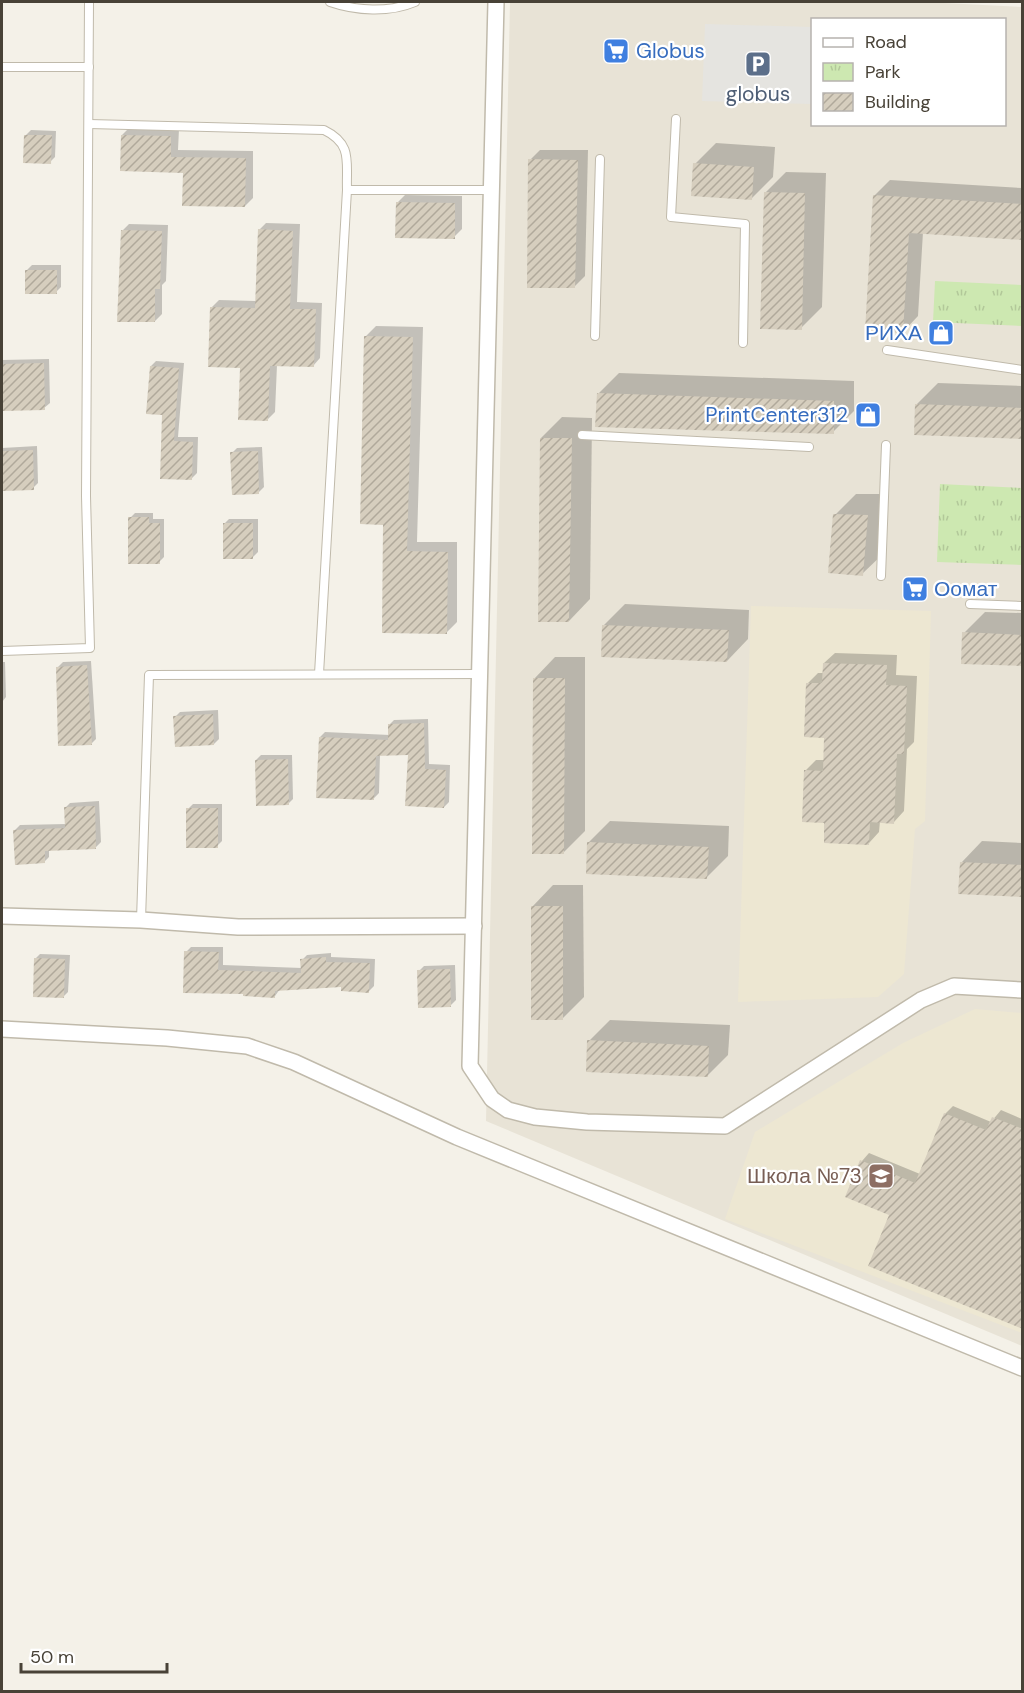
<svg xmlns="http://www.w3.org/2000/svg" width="1024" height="1693" viewBox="0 0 1024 1693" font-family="'DM Sans',sans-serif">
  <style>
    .residential { fill: #e8e3d6; fill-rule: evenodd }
    .education { fill: #ede7d2 }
    .park { fill: url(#park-tufts) }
    .parking { fill: #e5e4e0 }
    .shadow { fill: #0003 }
    .building { fill: url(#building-hatch) }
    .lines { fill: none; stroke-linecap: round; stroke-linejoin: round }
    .service-casing { stroke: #c0baab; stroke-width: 10 }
    .minor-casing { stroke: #c0baab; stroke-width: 18 }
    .service { stroke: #fff; stroke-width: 8 }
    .minor { stroke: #fff; stroke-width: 15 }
    .labels { text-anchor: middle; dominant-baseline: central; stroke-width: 4.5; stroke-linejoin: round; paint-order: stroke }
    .shop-label { font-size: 21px; fill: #366cbe; stroke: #fff; text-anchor: start }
    .service-label { font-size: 21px; fill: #4e5e75; stroke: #fff }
    .education-label { font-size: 21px; fill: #785e54; stroke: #fff; text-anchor: end }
  </style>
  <defs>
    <pattern id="park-tufts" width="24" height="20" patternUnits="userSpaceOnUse" patternTransform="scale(1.5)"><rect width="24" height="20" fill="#cde8b1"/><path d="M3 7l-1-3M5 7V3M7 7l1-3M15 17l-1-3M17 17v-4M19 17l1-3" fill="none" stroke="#b2c899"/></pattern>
    <pattern id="building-hatch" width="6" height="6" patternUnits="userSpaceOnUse" patternTransform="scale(1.5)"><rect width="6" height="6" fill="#d6cebe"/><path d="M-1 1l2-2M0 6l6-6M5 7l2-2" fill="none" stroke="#b0a99b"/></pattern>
  </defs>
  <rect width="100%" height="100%" fill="#f4f1e8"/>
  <path class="residential" d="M510,2H924L1022,7V1346L486,1121ZM812,20H1004V124H812Z"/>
  <g class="education">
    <polygon points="751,606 931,611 925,821 915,829 904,974 878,997 738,1002"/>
    <polygon points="975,1009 1022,1013 1022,1333 725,1219 755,1132 903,1043"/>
  </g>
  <g class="park">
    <polygon points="935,281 1022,285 1022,326 933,322"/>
    <polygon points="940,484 1022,488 1022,565 937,562"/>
  </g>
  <polygon class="parking" points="705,24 812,27 812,104 702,101"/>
  <g class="shadow">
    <polygon points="130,127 179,129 178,150 253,151 253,198 245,206 122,135"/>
    <polygon points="31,130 56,131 55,157 50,162 26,135"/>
    <polygon points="716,143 775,147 773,177 751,199 695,164"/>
    <polygon points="540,150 588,150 585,276 574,287 530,160"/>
    <polygon points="786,172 826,173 822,307 801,328 765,193"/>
    <polygon points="890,180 1022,188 1022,238 923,232 918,316 903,332 874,196"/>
    <polygon points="405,195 462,196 462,229 454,237 397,203"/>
    <polygon points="266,223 300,224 297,302 322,303 320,358 313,366 277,365 275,412 268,419 211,308 219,300 257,301 259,230"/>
    <polygon points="129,224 168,225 166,281 162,285 162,314 155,321 122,231"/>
    <polygon points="32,265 61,265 61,287 56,292 27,270"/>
    <polygon points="376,326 423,327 417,542 457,542 457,622 447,632 384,523 366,336"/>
    <polygon points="49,359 50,403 44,408 2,409 2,360"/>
    <polygon points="156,361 184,363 178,437 198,437 197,473 192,478 161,477 163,413 151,366"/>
    <polygon points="619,373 854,381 854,411 833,432 598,394"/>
    <polygon points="938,383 1022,386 1022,438 917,404"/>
    <polygon points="562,417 592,418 590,599 569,621 541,438"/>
    <polygon points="37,446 38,483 33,488 2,489 2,448"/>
    <polygon points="262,447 264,487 259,492 232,453 237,448"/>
    <polygon points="856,494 888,494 884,553 862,574 835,515"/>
    <polygon points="135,513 153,513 153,519 164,519 164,557 159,562 130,518"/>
    <polygon points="229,519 258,519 258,552 253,557 224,524"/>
    <polygon points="625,604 749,610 748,639 727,661 604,625"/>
    <polygon points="985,612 1022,613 1022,665 964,633"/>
    <polygon points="835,653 897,655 896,675 917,676 914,742 907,749 904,811 894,822 880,821 879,832 869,843 826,821 805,771 816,760 825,760 826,736 808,683 818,673 824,673 824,663"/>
    <polygon points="555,657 585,657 585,831 564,852 534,679"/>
    <polygon points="91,661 96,739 91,744 58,667 63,662"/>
    <polygon points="2,662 5,662 6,697 2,702"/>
    <polygon points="218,710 219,739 214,744 175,717 180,712"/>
    <polygon points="428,719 429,764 450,765 449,802 444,807 410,754 380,754 379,793 374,798 320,737 325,732 390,735 389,725 394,720"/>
    <polygon points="261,755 292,755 293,799 288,804 256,760"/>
    <polygon points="99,801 101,842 96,847 49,849 49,857 44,862 15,830 20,825 66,824 65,808 70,803"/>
    <polygon points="193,804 222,804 222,841 217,846 188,809"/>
    <polygon points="610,821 729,826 728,856 707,877 589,842"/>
    <polygon points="982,841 1022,843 1022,895 961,863"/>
    <polygon points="553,885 583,885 584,997 563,1018 532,907"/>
    <polygon points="191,947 223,947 223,965 302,968 302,960 307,955 331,953 331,957 375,959 374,986 369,991 342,985 280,989 275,996 245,995 186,952"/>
    <polygon points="40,954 70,955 68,992 63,997 35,959"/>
    <polygon points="455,965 456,1000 451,1005 419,971 424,966"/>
    <polygon points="610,1020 730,1025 728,1055 707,1076 589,1041"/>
    <polygon points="953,1106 991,1122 1001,1110 1022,1119 1022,1328 891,1214 862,1161 869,1153 920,1174 945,1114"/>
  </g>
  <g class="building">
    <polygon points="24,135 52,135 51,164 23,163"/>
    <polygon points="121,135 171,136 171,157 246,158 245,207 182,206 183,173 120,171"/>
    <polygon points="528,159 578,160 575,288 527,288"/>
    <polygon points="693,163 754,167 752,200 691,196"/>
    <polygon points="764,192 805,193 802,330 760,329"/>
    <polygon points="873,195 1023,204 1023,240 909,233 903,333 865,331"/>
    <polygon points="396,202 455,203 455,239 395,238"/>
    <polygon points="258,229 293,231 290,309 316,309 314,367 270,366 268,421 238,420 240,368 208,367 210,307 255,308"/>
    <polygon points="121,230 162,231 160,289 155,289 155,322 117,322"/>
    <rect x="25" y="270" width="32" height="24"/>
    <polygon points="364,336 413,337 407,551 448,552 447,634 382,633 383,525 360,524"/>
    <polygon points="44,363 45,410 2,411 2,364"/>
    <polygon points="150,366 179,368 174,441 193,442 192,480 160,479 162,415 146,414"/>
    <polygon points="597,393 834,401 834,434 595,427"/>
    <polygon points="915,404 1023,408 1023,439 914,435"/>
    <polygon points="540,438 572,438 569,622 538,622"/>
    <polygon points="33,450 34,490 2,491 2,451"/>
    <polygon points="258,451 259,494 232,495 230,452"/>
    <polygon points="833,514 868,515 863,576 828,573"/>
    <polygon points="128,517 149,517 149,523 160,523 160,564 128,564"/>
    <rect x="223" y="523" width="30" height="36"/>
    <polygon points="602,625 729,630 727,662 601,657"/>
    <polygon points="962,632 1023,635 1023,666 961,664"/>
    <polygon points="823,663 887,665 886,685 907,686 904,754 897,754 894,824 870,822 869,845 824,843 824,823 802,822 804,770 823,771 824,738 804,737 806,683 822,683"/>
    <polygon points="87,665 92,745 58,746 56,667"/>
    <polygon points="533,678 565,678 564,854 532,854"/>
    <polygon points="213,714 214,745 175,747 173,716"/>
    <polygon points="424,723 425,769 446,770 444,808 405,806 408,755 376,756 374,800 316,798 319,737 388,740 388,724"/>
    <polygon points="288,759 289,805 256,806 255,760"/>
    <polygon points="95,806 96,849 45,851 45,863 15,865 13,830 65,828 64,807"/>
    <rect x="186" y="808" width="32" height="40"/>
    <polygon points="587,842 709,847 707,879 586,874"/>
    <polygon points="960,862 1023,865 1023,897 958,894"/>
    <rect x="531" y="906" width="32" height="114"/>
    <polygon points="184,951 219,952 218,970 301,973 300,959 326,957 326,962 370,963 369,993 341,991 341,987 275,991 275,998 243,996 243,994 183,993"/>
    <polygon points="34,958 65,959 64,998 33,997"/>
    <polygon points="450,969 451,1007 418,1008 417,970"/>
    <polygon points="587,1040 709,1046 708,1077 586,1072"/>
    <polygon points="944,1113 986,1130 992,1117 1023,1129 1023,1329 868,1266 889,1215 845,1197 860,1160 915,1183"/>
  </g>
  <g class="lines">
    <defs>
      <g id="service">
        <path d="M330,2C356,11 389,13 415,2"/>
        <polyline points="2,67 89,67"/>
        <polyline points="676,119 671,217 745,224 743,343"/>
        <path d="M89,124L324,130C353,144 346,162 347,190"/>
        <polyline points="595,336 600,159"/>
        <polyline points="887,350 1022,370"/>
        <polyline points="582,435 809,447"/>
        <polyline points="881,576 886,445"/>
        <polyline points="970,604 1022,606"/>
        <polyline points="2,651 90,648 86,496 89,2"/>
        <polyline points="319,674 347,190 491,190"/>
        <polyline points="141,920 149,675 480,674"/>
      </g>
      <g id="minor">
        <polyline points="496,2 470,1066 492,1099 508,1110 535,1117 587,1122 725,1126 921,1000 954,986 1022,990"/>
        <polyline points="2,916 141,920 238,927 474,926"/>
        <polyline points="2,1029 167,1038 247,1046 294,1062 457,1137 1022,1368"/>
      </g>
    </defs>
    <use href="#service" class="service-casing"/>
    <use href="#minor" class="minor-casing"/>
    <use href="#service" class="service"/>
    <use href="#minor" class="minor"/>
  </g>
  <defs>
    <symbol id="supermarket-square" viewBox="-11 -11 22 22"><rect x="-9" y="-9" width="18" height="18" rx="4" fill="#3f7fe0" stroke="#fff"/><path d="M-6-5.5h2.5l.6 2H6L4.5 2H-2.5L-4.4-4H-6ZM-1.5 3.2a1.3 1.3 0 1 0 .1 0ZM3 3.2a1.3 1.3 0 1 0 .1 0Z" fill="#fff"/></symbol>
    <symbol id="parking-square" viewBox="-11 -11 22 22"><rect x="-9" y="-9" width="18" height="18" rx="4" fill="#5c6f8a" stroke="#fff"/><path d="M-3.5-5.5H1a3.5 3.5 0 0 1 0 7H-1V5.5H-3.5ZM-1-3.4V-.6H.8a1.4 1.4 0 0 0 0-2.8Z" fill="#fff"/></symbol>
    <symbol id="shop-square" viewBox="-11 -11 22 22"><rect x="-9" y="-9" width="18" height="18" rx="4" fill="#3f7fe0" stroke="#fff"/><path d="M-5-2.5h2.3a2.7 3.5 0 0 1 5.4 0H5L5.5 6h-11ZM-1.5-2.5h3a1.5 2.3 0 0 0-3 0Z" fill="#fff"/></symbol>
    <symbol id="school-square" viewBox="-11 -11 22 22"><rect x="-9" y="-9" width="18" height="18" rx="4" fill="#8d6e63" stroke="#fff"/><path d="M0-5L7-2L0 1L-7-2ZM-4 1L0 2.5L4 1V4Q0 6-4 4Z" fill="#fff"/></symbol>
  </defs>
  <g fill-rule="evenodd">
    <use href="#supermarket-square" x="601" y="36" width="30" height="30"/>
    <use href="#parking-square" x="743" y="49" width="30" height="30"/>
    <use href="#shop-square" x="926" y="318" width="30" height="30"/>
    <use href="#shop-square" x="853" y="400" width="30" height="30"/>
    <use href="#supermarket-square" x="900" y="574" width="30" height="30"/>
    <use href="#school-square" x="866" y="1161" width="30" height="30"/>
  </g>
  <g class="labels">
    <g class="shop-label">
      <text x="636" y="51">Globus</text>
      <text x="922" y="333" text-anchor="end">РИХА</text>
      <text x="848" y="415" text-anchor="end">PrintCenter312</text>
      <text x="934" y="589">Оомат</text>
    </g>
    <g class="service-label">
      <text x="758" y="94">globus</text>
    </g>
    <g class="education-label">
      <text x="862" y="1176">Школа №73</text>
    </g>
  </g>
  <rect width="1024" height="1693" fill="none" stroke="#484237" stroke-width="6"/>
  <rect x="811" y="18" width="195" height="108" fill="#ffffff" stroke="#b6b3af" stroke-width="1.5"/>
  <rect x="823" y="38" width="30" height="9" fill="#ffffff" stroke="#b6b3af" stroke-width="1.5"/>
  <text x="865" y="48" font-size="18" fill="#484237">Road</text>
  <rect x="823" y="63" width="30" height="18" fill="url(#park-tufts)" stroke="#b6b3af" stroke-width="1.5"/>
  <text x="865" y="78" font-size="18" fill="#484237">Park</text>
  <rect x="823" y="93" width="30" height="18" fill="url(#building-hatch)" stroke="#b6b3af" stroke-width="1.5"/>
  <text x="865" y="108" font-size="18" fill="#484237">Building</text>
  <path d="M21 1663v9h146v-9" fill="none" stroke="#484237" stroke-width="3"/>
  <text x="30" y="1663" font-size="18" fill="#484237" stroke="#ffffff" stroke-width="4.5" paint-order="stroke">50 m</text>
</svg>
